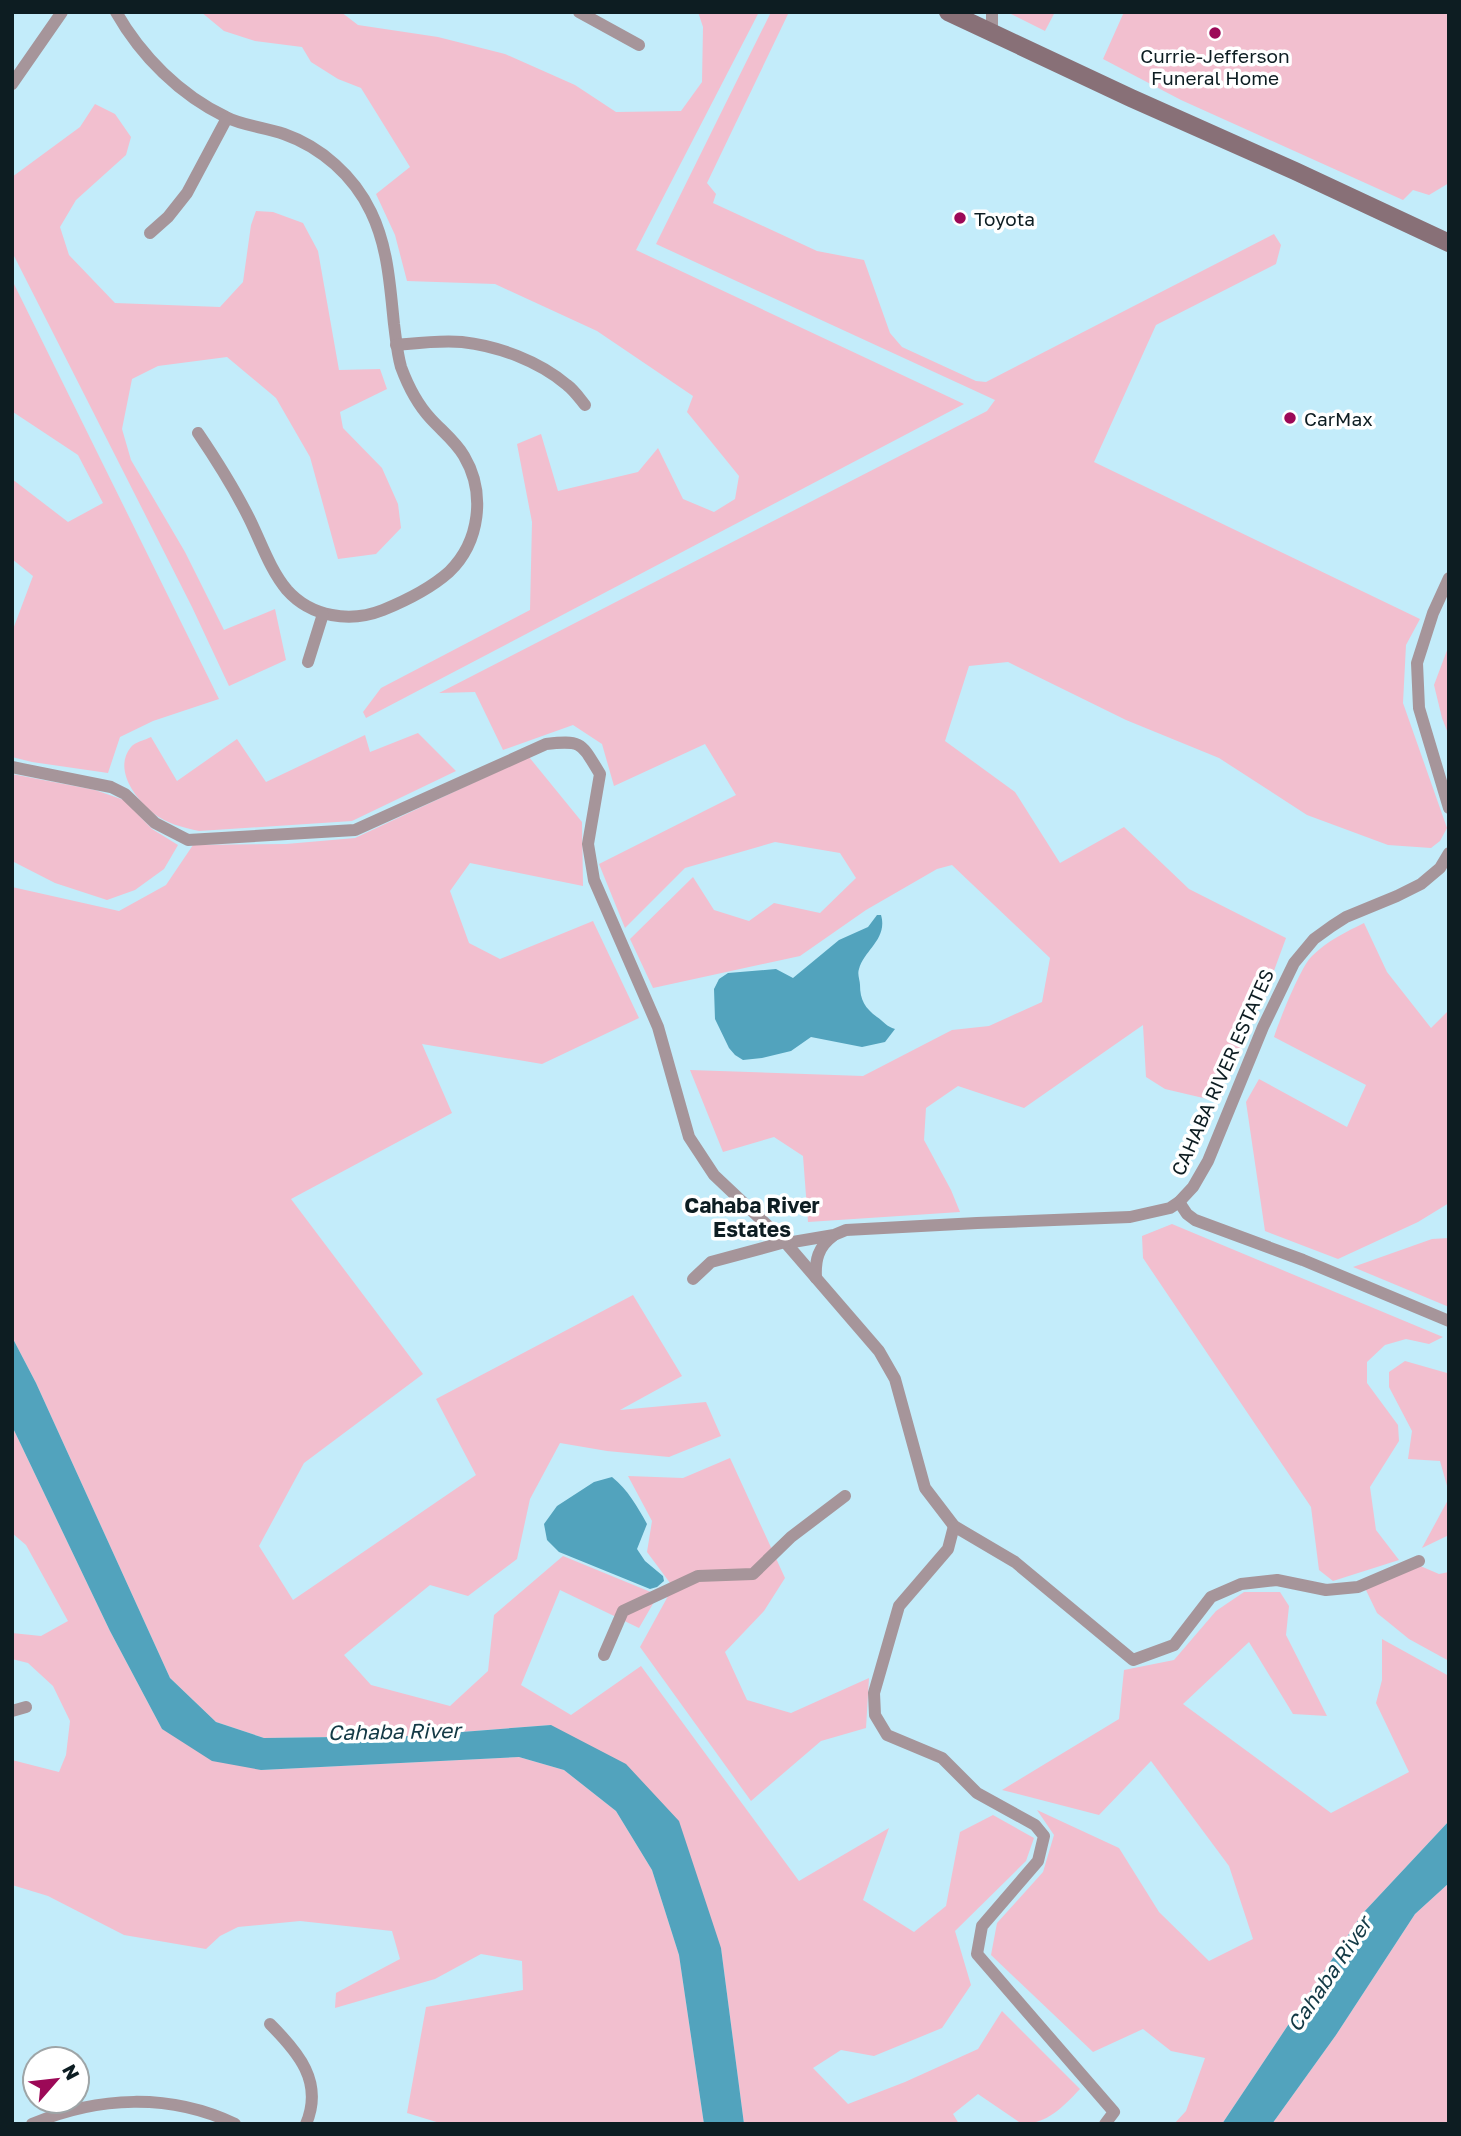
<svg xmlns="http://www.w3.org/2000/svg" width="1461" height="2136" viewBox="0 0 1461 2136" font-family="'Golos Text',sans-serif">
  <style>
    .green { fill: #f2bfcf }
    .water { fill: #52a3bd }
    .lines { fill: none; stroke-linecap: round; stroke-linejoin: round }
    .street { stroke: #a6959a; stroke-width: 12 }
    .secondary { stroke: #887077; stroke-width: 18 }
    .poi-dot { fill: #9c0957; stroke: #fff; stroke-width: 2.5 }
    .labels { text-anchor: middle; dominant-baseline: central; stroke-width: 7; stroke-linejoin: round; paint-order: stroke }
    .poi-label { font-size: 19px; fill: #0d1d22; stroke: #fff; text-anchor: start }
    .street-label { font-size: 19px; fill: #0d1d22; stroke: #fff }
    .neighbourhood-label { font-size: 21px; font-weight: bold; fill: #0d1d22; stroke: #fff }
    .water-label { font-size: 21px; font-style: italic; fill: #133945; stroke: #fff }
  </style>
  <rect width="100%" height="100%" fill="#c3ecfa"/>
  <g class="green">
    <polygon points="201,12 341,12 358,25 438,37 505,54 575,85 616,112 681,111 702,82 703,27 698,12 759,12 636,250 964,404 366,718 363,712 381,688 530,610 532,522 517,444 541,434 558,491 638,472 658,448 683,499 714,512 735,499 739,476 687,412 693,396 597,331 495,284 407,281 395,235 376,194 410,167 361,88 338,79 311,62 302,47 255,41 224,31"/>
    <polygon points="771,12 789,12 707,183 716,194 713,203 817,251 864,260 890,333 902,347 976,381 986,382 1274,234 1281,245 1276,264 1156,325 1094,462 1420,619 1406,645 1403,703 1447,828 1440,841 1431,848 1388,845 1307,815 1219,758 1126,720 1008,662 969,666 945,741 1015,792 1060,863 1124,827 1189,889 1286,938 1268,987 1216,1101 1165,1089 1146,1077 1143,1025 1024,1108 958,1086 926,1108 924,1140 951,1190 960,1212 808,1222 803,1156 774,1137 723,1152 690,1070 863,1076 952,1030 989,1026 1042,1002 1050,958 952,865 937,869 866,910 800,956 653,988 630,939 693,877 714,910 749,921 774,903 820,913 856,878 840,853 775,842 685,868 625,928 599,864 736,795 705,744 614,786 602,744 573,725 503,750 475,692 439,693 987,411 995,400 656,244"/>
    <polygon points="1007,12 1055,12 1045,31"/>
    <polygon points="1124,12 1449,12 1449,183 1429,195 1413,190 1403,200 1181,100 1103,59"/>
    <polygon points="95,104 115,114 131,137 126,155 76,200 60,227 69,255 115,303 220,307 243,282 251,225 256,211 273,212 303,223 318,251 339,370 380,369 387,389 340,412 343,428 382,468 398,504 401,528 376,554 338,559 310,457 276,398 227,357 158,366 132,379 122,429 131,460 185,552 224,630 275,609 286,660 229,686 192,607 12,252 12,177 80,127"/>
    <polygon points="12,280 219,699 153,721 120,737 108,773 32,762 12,757 12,632 33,576 12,559 12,479 68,522 103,503 78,455 13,412"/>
    <polygon points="1449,645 1449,736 1442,718 1434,685"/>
    <path d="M418,733L456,771L352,821L199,831C184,828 165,823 153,813C135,798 113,769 131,747C135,742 145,740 151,737L177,781L237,739L266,782L365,735L370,752Z"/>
    <path d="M529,757L582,822L583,886L470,863L450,891L469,943L500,959L593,921L639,1018L542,1064L422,1044L452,1113L291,1199L423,1374L304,1463L259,1546L293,1600L476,1475L436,1399L633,1295L682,1376L620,1410L706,1402L721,1436L669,1457L607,1451L560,1443L530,1499L517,1559L468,1596L430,1585L344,1655L371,1685L450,1706L488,1671L494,1615L563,1556L658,1595L639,1628L560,1590L521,1685L571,1715L641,1666L799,1881L889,1828L863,1900L914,1932L946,1906L960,1832L993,1815L1034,1838L1026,1861L955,1931L971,1985L942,2028L874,2056L841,2050L813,2068L848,2104L905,2082L978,2049L1002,2011L1080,2089C1063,2107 1047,2124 1022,2124L978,2094L953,2114L959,2124H744L721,1948L551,1725L410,1736L264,1738L216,1722L170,1678L36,1383L12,1337V887L119,911L166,885L193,845L286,844L355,838Z"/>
    <polygon points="12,774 95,790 124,800 152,829 178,845 164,869 135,890 107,900 55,883 12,861"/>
    <path d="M1364,923L1387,972L1431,1028L1449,1010V1203L1418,1222L1338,1259L1265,1231L1246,1102L1259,1079L1347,1127L1366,1085L1274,1037C1279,1021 1301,966 1312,956C1327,941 1346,932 1364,923Z"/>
    <polygon points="1172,1224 1443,1337 1429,1344 1406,1339 1385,1345 1367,1362 1367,1383 1398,1425 1399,1441 1370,1487 1376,1530 1399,1560 1333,1581 1319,1570 1311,1507 1143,1258 1142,1236"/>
    <polygon points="1449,1238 1449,1307 1353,1267 1432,1239"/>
    <polygon points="1405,1361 1447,1373 1449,1371 1449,1493 1440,1461 1408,1459 1412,1431 1389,1387 1389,1372"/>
    <polygon points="12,1426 110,1631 162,1729 261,1770 519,1757 564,1770 616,1811 652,1870 679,1955 704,2124 443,2124 407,2113 426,2007 523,1990 522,1961 481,1954 435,1979 335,2008 336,1993 400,1959 392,1931 300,1921 238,1927 220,1936 206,1949 124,1935 48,1896 12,1885 12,1760 59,1772 66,1755 70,1721 53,1686 28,1663 12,1659 12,1633 41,1636 68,1621 26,1545 12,1533"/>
    <polygon points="730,1458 785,1578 764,1611 725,1652 747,1700 791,1713 869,1678 866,1728 821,1741 751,1801 640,1647 673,1587 647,1552 652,1521 628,1476 683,1478"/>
    <polygon points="1449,1498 1449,1535 1422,1548"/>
    <polygon points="1418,1565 1439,1574 1449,1572 1449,1661 1409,1639 1377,1613 1365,1588"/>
    <polygon points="1244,1592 1280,1592 1289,1606 1286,1635 1327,1716 1293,1714 1249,1642 1183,1704 1331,1813 1409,1772 1376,1703 1382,1680 1382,1639 1449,1676 1449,1821 1363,1913 1222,2124 1174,2124 1186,2111 1205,2058 1171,2051 1143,2029 1093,2052 991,1955 997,1923 1043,1872 1054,1835 1037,1810 1119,1848 1159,1912 1209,1961 1253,1939 1229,1866 1151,1761 1099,1815 1002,1790 1119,1719 1124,1670 1174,1660 1216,1611"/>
    <polygon points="1449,1883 1449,2124 1272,2124 1336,2035 1415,1914"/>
  </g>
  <g class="water">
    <path d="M877,915H881C888,939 864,950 859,969C857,974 860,980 860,985C860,1000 865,1008 877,1017C883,1021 887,1027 895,1029L885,1042L862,1047L811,1037L791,1051L762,1058L743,1060L735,1055L729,1048L715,1019L714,989L719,979L728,973L776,969L793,978L839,940L868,927Z"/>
    <polygon points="12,1337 36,1383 170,1678 216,1722 264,1738 410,1736 551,1725 626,1764 679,1821 721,1948 744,2124 704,2124 679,1955 652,1870 616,1811 564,1770 519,1757 261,1770 212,1761 162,1729 110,1631 12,1426"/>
    <path d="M612,1477C628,1490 637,1506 647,1524L637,1549L645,1561L663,1576L664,1581L657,1587L650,1589L559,1552L547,1540L544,1524L557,1506L594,1482Z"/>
    <polygon points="1449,1821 1449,1883 1415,1914 1336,2035 1272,2124 1222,2124 1363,1913"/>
  </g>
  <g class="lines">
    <g class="street">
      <path d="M116,12C141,56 180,95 226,117C243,126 265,127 284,134C321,147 354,176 371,212C388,247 390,286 394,324C396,339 397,353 401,367C408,386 417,404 431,419C442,431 456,442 464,456C486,493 480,542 449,572C431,588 405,601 383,610C350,623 311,617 287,590C270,570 261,542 249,518C234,488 217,461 198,433"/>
      <polyline points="579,12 639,45"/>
      <polyline points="992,32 992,12"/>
      <polyline points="12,84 62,12"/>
      <polyline points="150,233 168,217 187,193 227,118"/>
      <path d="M396,345C418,343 440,340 462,342C498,346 539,361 567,385C574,390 580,399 585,405"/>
      <polyline points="1449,578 1433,613 1417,663 1419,708 1449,808"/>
      <polyline points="308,662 323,614"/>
      <path d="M12,767L111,787L125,794L155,823L188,840L355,830L546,744C583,740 581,743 600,774L588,844L594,880L658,1027L689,1137L714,1175L785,1242L879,1351L895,1379L925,1488L954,1526L1015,1562L1133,1660L1174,1645L1211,1597L1241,1584L1277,1580L1326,1590L1358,1587L1419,1561"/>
      <polyline points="1179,1202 1187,1214 1195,1220 1303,1260 1449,1321"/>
      <polyline points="787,1243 834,1235 846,1230 977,1223 1130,1217 1170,1208 1179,1202 1193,1187 1208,1161 1263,1027 1294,963 1314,939 1332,926 1346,917 1397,896 1421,884 1440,868 1449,853"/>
      <path d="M816,1278C815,1260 818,1247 833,1236"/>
      <polyline points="693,1279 711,1262 785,1242"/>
      <polyline points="954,1526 948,1549 899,1606 874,1693 875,1715 887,1735 942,1758 977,1793 1035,1825 1044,1836 1038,1861 982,1926 977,1954 1114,2112 1105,2124"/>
      <polyline points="604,1655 623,1611 698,1576 753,1574 791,1537 845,1496"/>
      <polyline points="12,1711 26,1707"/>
      <path d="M270,2024C298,2052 324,2082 306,2124"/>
      <path d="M32,2124C98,2096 170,2093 235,2124"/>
    </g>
    <polyline class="secondary" points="948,12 1131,98 1295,171 1449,243"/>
  </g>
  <g class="poi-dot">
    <circle cx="1215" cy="33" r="7"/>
    <circle cx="960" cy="218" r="7"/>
    <circle cx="1290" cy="418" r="7"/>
  </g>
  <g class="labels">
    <g class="poi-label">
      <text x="1215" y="55" text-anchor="middle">Currie-Jefferson<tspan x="1215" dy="22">Funeral Home</tspan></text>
      <text x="974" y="218">Toyota</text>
      <text x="1304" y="418">CarMax</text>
    </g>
    <g class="street-label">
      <text transform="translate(1222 1072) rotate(-66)">CAHABA RIVER ESTATES</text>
    </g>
    <g class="neighbourhood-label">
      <text x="752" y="1205">Cahaba River<tspan x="752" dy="24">Estates</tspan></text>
    </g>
    <g class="water-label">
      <text transform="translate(394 1731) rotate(-1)">Cahaba River</text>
      <text transform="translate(1329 1974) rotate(-56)">Cahaba River</text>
    </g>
  </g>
  <rect width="1461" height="2136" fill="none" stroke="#0d1d22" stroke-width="28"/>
  <g transform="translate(56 2080) rotate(62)"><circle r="33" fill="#ffffff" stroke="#9ea5a7" stroke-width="2"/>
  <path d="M0-5L12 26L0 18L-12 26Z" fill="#9c0957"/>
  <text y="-10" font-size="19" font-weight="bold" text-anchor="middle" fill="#0d1d22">N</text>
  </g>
</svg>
